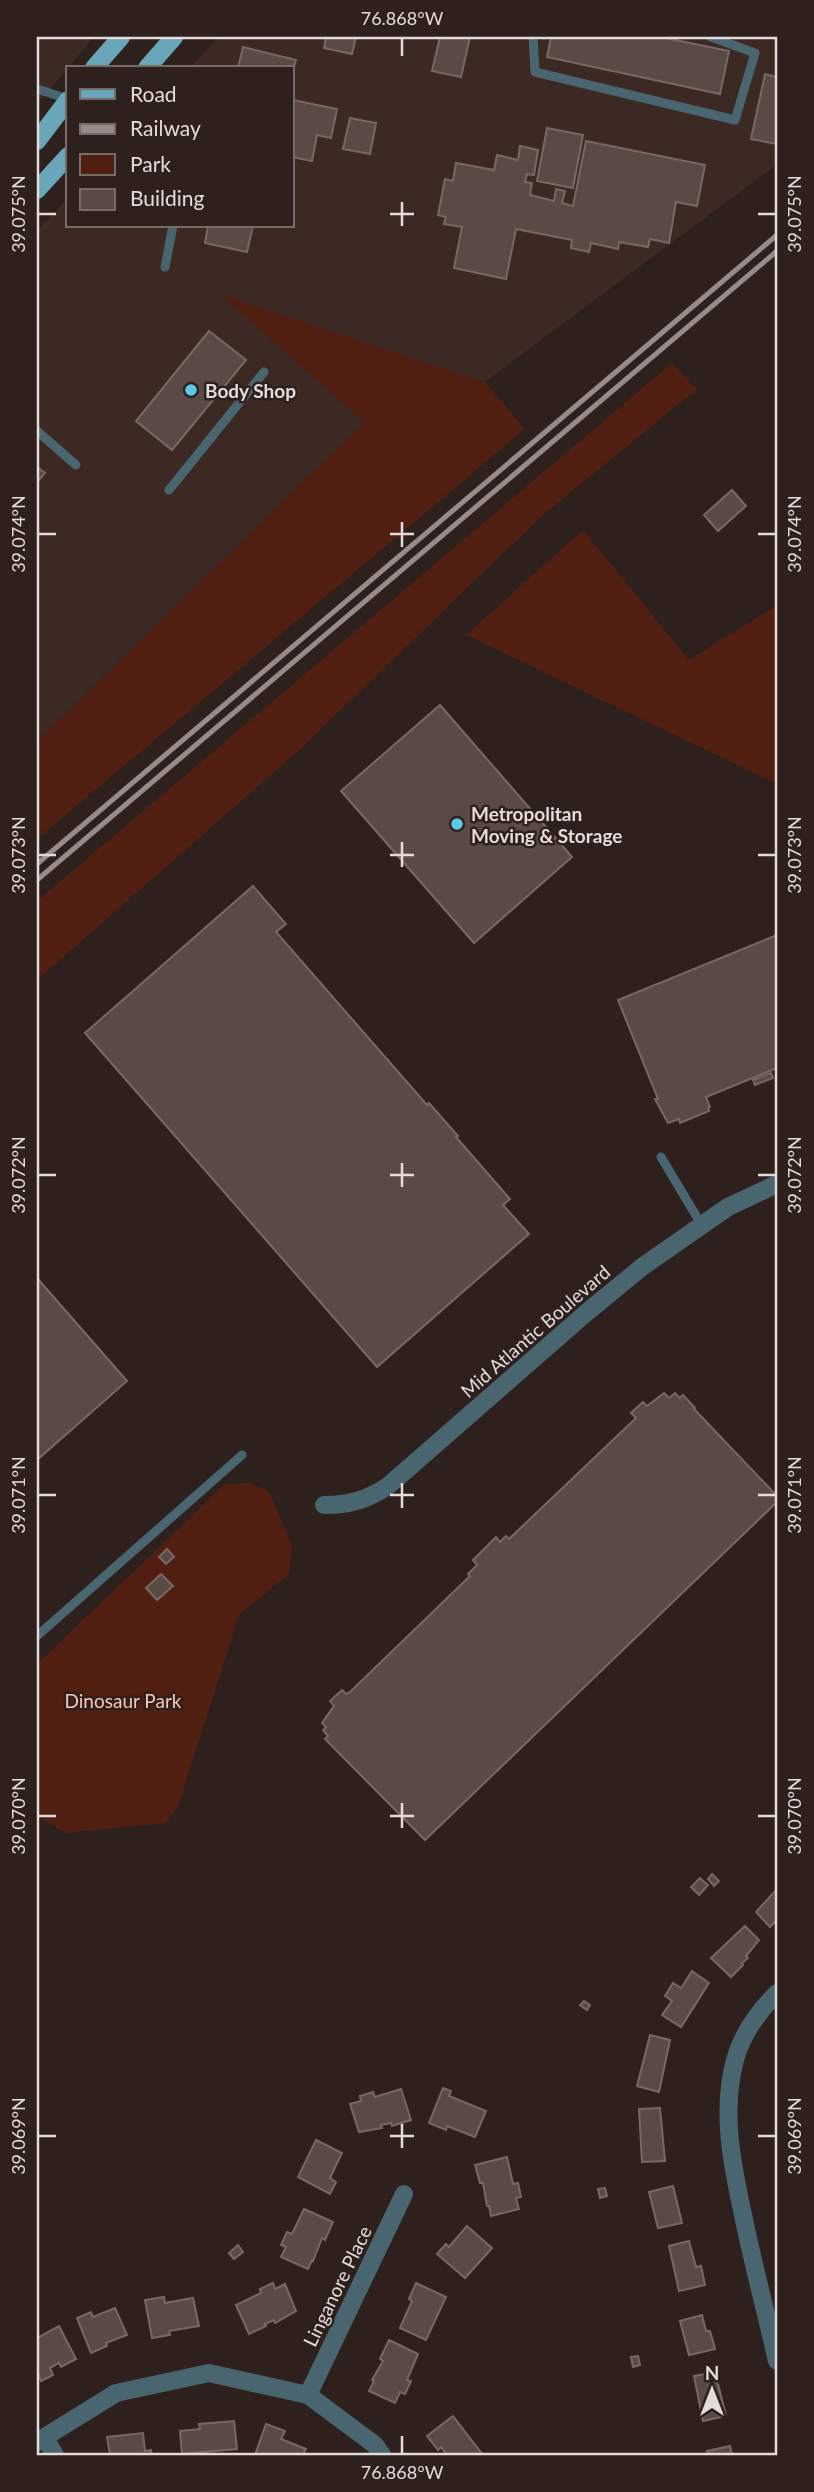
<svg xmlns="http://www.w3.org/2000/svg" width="814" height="2492" viewBox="0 0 814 2492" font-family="Lato,sans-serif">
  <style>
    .built { fill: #3c2924 }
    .green { fill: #501f12 }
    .building { fill: #594a46; stroke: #786864; stroke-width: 2 }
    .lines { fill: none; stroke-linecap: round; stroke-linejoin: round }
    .service { stroke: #49656f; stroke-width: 9 }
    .minor { stroke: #49656f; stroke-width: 18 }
    .primary { stroke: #69a6ba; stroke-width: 18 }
    .rail { stroke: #978c89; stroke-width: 5 }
    .ticks { fill: none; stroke: #e5dbd9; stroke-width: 2.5 }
    .poi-dot { fill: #5dc7e8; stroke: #2e211d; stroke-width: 2.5 }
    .labels { text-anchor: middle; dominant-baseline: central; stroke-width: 5; stroke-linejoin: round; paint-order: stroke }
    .poi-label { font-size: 19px; font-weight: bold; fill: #e5dbd9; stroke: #2e211d; text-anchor: start }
    .street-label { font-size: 19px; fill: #e5dbd9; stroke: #2e211d }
    .park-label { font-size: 19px; fill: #fcc4b5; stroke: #2e211d }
    .neatline { fill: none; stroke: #e5dbd9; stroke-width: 2.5 }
    .ticks-label { font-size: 18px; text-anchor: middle; fill: #e5dbd9 }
  </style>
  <rect width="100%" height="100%" fill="#2e211d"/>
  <g class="built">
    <polygon points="37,37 94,37 37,104"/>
    <polygon points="219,37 777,37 777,164 485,382 222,295 364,422 37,742 37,231 68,198 68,226 292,226 292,68 189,68"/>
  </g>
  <g class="green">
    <polygon points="220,294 485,382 525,429 37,839 37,742 364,422"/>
    <polygon points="672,363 697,389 544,514 296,753 37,980 37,901"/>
    <polygon points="583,530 689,660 777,605 777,784 466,635"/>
    <polygon points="248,1483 268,1490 292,1545 289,1574 239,1615 178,1807 165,1823 66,1833 47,1822 37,1812 37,1664 225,1484"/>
  </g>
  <g class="building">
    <polygon points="326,37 356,37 352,54 324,48"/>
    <polygon points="440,37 470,37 461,77 432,71"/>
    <polygon points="551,37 661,37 729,51 720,94 547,57"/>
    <polygon points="243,47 296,60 292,74 292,68 238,68"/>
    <polygon points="765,74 777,77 777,144 751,139"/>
    <polygon points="293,100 337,109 331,138 317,135 312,161 292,157"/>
    <polygon points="350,118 376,123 370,154 343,149"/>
    <polygon points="547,128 583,135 573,188 537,181"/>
    <polygon points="586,141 705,165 697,206 676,202 669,243 650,239 648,247 619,242 618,249 591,243 589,252 571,248 572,240 516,229 506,279 454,268 462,227 444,224 446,217 438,215 445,179 453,181 456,163 494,170 497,155 518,160 520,146 538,150 534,175 527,174 525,182 532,183 530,195 554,201 556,189 565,191 562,203 573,206"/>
    <polygon points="208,226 253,226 247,252 205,243"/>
    <polygon points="209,331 246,360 172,450 136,421"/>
    <polygon points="37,467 45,473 37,482"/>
    <polygon points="732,490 746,506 718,531 704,515"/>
    <polygon points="440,705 572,857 474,943 341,791"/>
    <polygon points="253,886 286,924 276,932 427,1105 429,1103 458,1136 456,1137 510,1199 503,1205 529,1234 377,1367 85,1033"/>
    <polygon points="777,935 777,1068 706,1097 710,1107 708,1108 709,1111 680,1123 679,1119 668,1123 655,1099 658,1099 618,1000"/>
    <polygon points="771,1073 773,1078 755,1085 753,1080"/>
    <polygon points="37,1278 127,1381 37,1460"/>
    <polygon points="664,1393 669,1398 675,1393 680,1398 683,1395 695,1408 694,1409 777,1496 777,1502 425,1840 325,1739 328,1736 323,1730 326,1727 322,1723 334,1706 330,1701 342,1690 346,1694 350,1692 470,1576 468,1574 477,1565 473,1560 496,1537 500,1542 506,1536 509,1539 636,1418 631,1413 643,1402 647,1406"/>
    <polygon points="167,1549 174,1557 166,1564 159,1557"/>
    <polygon points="161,1574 173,1586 157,1600 146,1588"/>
    <polygon points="712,1874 719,1881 714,1886 708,1879"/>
    <polygon points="700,1878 708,1885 699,1895 691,1887"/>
    <polygon points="777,1889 777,1920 770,1927 756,1912"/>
    <polygon points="745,1926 759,1940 746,1956 748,1958 742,1963 743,1965 731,1977 711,1958"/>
    <polygon points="692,1971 709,1983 681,2027 662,2015 672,2001 665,1996 673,1983 681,1988"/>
    <polygon points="584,2001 590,2005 587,2010 580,2005"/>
    <polygon points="650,2035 670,2040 659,2092 637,2086"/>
    <polygon points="443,2088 451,2091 449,2096 486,2111 475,2137 447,2126 446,2130 429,2123"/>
    <polygon points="401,2089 411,2120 392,2126 391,2123 381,2125 382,2128 359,2132 350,2104 361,2101 360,2096 373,2092 375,2097"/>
    <polygon points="660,2108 665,2161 642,2162 639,2109"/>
    <polygon points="316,2140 342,2153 330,2178 336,2182 330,2194 298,2177"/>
    <polygon points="507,2157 513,2184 518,2183 521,2197 516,2198 519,2209 491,2216 489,2206 487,2206 483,2183 480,2183 475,2165"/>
    <polygon points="673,2186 682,2223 658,2228 649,2192"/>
    <polygon points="605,2188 607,2196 600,2198 598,2189"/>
    <polygon points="304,2209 333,2222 325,2240 322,2238 313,2261 312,2260 308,2269 281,2257 286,2247 281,2245 287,2232 292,2234"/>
    <polygon points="467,2226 492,2248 465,2278 437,2254 446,2244 449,2247"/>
    <polygon points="689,2241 696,2267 701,2266 705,2285 679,2291 669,2246"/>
    <polygon points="238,2245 243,2252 234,2259 229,2253"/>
    <polygon points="273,2283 275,2289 285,2284 296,2311 275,2323 274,2320 265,2324 266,2326 249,2334 236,2305 261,2293 260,2289"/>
    <polygon points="416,2283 446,2297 426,2340 400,2328 412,2301 409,2299"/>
    <polygon points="164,2297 165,2303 193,2298 199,2326 169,2331 170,2335 152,2338 145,2300"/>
    <polygon points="115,2308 127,2335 106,2343 107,2346 91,2353 77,2318 91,2312 93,2317"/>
    <polygon points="702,2315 706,2331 710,2331 715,2349 689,2355 680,2321"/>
    <polygon points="59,2326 76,2359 61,2367 59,2363 50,2368 53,2375 41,2381 37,2371 37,2338"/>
    <polygon points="389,2340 418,2354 407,2380 411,2381 405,2394 400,2392 395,2403 369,2391 374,2381 372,2380 383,2361 380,2359"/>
    <polygon points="638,2356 640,2365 633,2367 631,2357"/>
    <polygon points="715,2372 726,2416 703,2421 694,2376"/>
    <polygon points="453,2416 482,2454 480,2455 447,2455 441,2447 438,2450 427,2436"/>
    <polygon points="234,2421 237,2449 182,2454 180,2431 200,2429 199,2424"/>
    <polygon points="266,2424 285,2431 281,2439 306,2449 303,2455 255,2455"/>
    <polygon points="143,2433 145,2451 151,2450 152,2455 110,2455 107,2437"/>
    <polygon points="730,2446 732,2455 708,2455 707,2451"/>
  </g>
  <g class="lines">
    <g class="service">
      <polyline points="533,37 535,72 735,120 755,53 711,37"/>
      <polyline points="37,89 68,99"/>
      <polyline points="165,267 173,226"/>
      <polyline points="37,431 76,465"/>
      <polyline points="169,490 264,372"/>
      <polyline points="661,1157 701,1224"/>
      <polyline points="37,1636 242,1455"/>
    </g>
    <g class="minor">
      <path d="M324,1505C349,1505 367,1500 388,1486L586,1313L642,1267L728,1207L777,1184"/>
      <path d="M777,1993C758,2012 742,2034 735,2060C721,2112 732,2164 743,2215C753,2264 766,2312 777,2361"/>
      <polyline points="308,2395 404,2194"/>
      <polyline points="45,2438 55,2455"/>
      <polyline points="37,2442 116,2393 209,2373 308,2395 375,2445 382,2455"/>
    </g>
    <g class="primary">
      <polyline points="94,68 121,37"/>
      <polyline points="147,68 174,37"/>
      <polyline points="37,141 68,100"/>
      <polyline points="37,190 68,156"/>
    </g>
    <g class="rail">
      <polyline points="37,864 777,235"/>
      <polyline points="37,880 777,251"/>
    </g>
  </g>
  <path class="ticks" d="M402,38V56M402,202V226M38,214H56M390,214H414M758,214H776M402,522V547M38,534H56M390,534H414M758,534H776M402,842V867M38,855H56M390,855H414M758,855H776M402,1163V1187M38,1175H56M390,1175H414M758,1175H776M402,1483V1508M38,1495H56M390,1495H414M758,1495H776M402,1803V1828M38,1816H56M390,1816H414M758,1816H776M402,2124V2148M38,2136H56M390,2136H414M758,2136H776M402,2436V2454"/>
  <g class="poi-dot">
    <circle cx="191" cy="390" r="7"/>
    <circle cx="457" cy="824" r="7"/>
  </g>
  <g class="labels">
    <g class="poi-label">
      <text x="205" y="390">Body Shop</text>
      <text x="471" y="813">Metropolitan<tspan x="471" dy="22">Moving &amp; Storage</tspan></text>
    </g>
    <g class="street-label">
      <text transform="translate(535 1331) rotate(-41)">Mid Atlantic Boulevard</text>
      <text transform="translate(337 2286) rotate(-64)">Linganore Place</text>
    </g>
    <g class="park-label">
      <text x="123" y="1700">Dinosaur Park</text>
    </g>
  </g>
  <rect width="814" height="2492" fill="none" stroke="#2e211d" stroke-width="77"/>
  <rect x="66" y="66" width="228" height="161" fill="#2e211d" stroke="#776b68" stroke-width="2"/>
  <rect x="80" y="89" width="35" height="10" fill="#69a6ba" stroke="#776b68" stroke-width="2"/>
  <text x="130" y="102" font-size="21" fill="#e5dbd9">Road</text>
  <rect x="80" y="124" width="35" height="10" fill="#978c89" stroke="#776b68" stroke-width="2"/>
  <text x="130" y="136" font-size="21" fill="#e5dbd9">Railway</text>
  <rect x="80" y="154" width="35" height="21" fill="#501f12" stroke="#776b68" stroke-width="2"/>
  <text x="130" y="172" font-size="21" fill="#e5dbd9">Park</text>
  <rect x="80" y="189" width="35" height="21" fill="#594a46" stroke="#776b68" stroke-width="2"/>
  <text x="130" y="206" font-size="21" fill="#e5dbd9">Building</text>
  <g transform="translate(712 2390)" stroke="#2e211d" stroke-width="5" paint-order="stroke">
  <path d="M0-5L12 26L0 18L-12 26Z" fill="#e5dbd9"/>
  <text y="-10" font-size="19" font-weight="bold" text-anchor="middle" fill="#e5dbd9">N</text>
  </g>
  <rect x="38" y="38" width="738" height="2416" class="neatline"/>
  <g class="ticks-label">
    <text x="402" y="25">76.868°W</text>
    <text transform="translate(19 214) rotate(-90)" y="6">39.075°N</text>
    <text transform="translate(795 214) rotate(-90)" y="6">39.075°N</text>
    <text transform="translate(19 534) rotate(-90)" y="6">39.074°N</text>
    <text transform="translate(795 534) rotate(-90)" y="6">39.074°N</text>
    <text transform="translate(19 855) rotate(-90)" y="6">39.073°N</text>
    <text transform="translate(795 855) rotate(-90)" y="6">39.073°N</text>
    <text transform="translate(19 1175) rotate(-90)" y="6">39.072°N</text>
    <text transform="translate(795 1175) rotate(-90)" y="6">39.072°N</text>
    <text transform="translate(19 1495) rotate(-90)" y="6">39.071°N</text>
    <text transform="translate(795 1495) rotate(-90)" y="6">39.071°N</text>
    <text transform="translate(19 1816) rotate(-90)" y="6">39.070°N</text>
    <text transform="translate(795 1816) rotate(-90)" y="6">39.070°N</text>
    <text transform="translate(19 2136) rotate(-90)" y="6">39.069°N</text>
    <text transform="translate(795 2136) rotate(-90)" y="6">39.069°N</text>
    <text x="402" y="2479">76.868°W</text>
  </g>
</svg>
